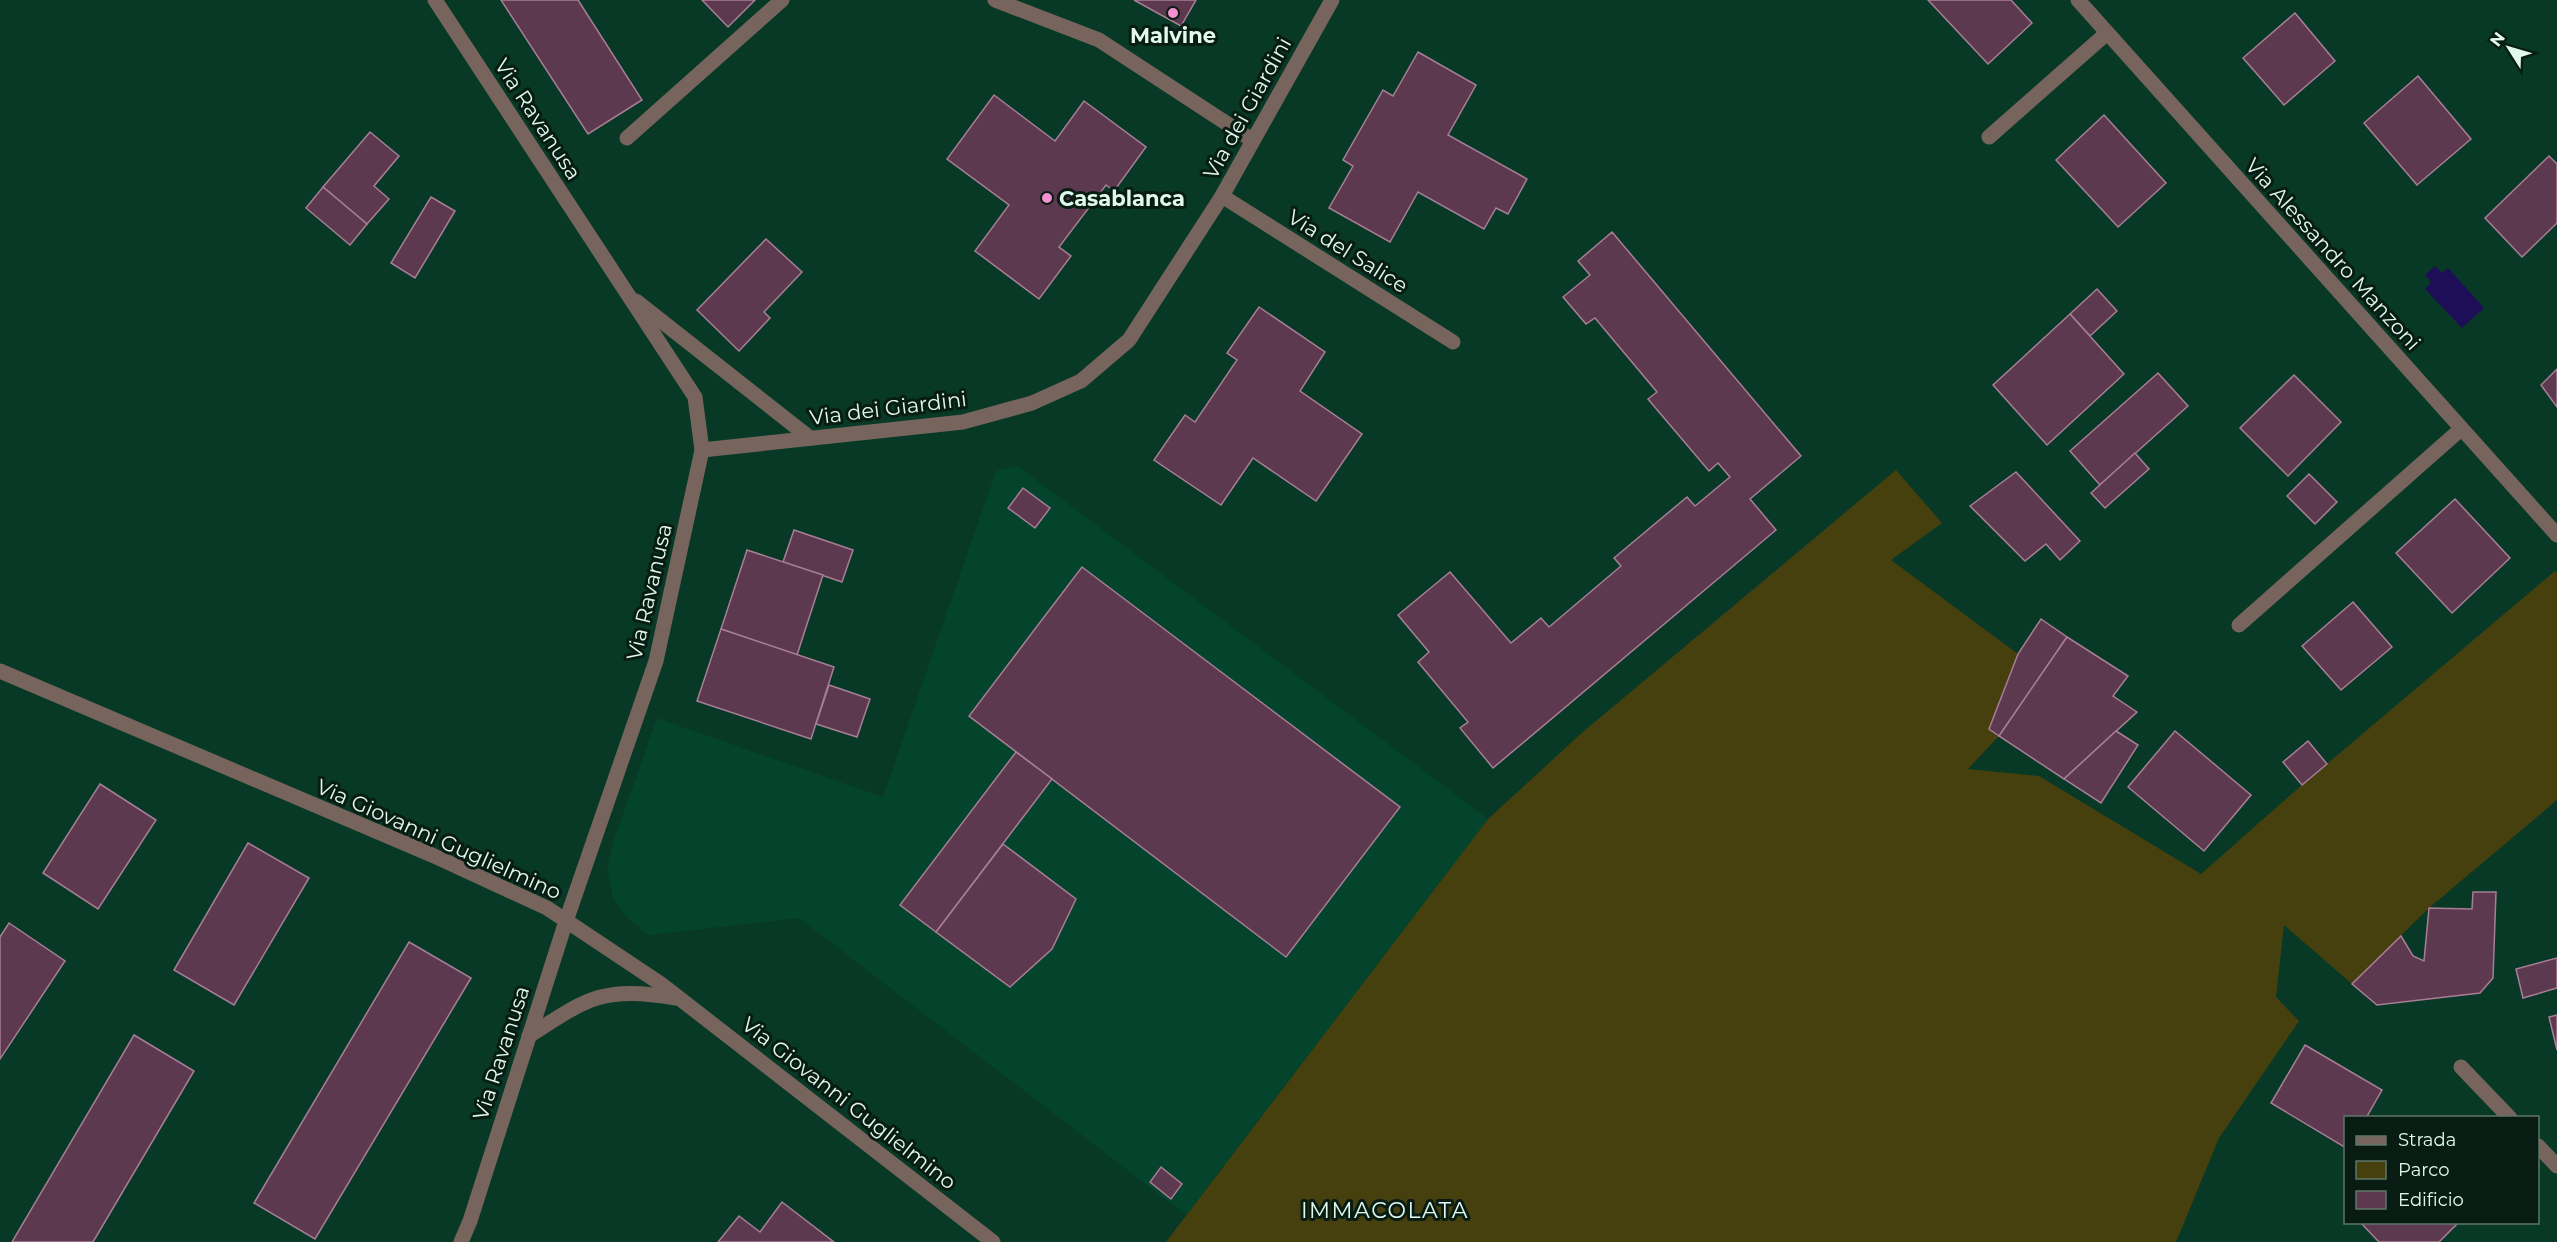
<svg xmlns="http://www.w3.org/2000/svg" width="2557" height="1242" viewBox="0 0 2557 1242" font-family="Montserrat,sans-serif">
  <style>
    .built { fill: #04432c }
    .green { fill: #46400f }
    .water { fill: #1d0e57 }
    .building { fill: #5d394f; stroke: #a87e97; stroke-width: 1.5 }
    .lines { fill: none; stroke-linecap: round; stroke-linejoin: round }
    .minor { stroke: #77645d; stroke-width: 15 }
    .poi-dot { fill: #f690d0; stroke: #091c14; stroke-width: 2 }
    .labels { text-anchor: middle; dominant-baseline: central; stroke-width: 6; stroke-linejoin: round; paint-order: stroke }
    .poi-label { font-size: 21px; font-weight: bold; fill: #e1f9ec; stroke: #091c14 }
    .street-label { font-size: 21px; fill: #e1f9ec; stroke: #091c14 }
    .neighbourhood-label { font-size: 22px; letter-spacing: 1.5px; fill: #e1f9ec; stroke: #091c14 }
  </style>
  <rect width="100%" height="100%" fill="#073926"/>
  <polygon class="built" points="1018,466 1488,819 1186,1215 799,918 648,935 626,916 613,898 607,870 614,840 657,718 883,797 996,471"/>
  <polygon class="green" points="1896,470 1942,523 1891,560 2018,654 1989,728 1999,736 1968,769 2039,776 2201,874 2302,785 2555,571 2557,573 2557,800 2429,908 2352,984 2284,925 2276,997 2299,1021 2219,1138 2176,1242 1166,1242 1488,819 1584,731"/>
  <polygon class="water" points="2435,266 2442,273 2448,268 2484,308 2462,328 2425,289 2431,282 2425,275"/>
  <g class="building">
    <polygon points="501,0 578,0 642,100 588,134"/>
    <polygon points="702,0 755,0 728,27"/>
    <polygon points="1134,0 1196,0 1181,26"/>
    <polygon points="1928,0 2011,0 2032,23 1988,64"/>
    <polygon points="2295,13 2335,61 2284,105 2243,58"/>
    <polygon points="1418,52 1476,85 1448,135 1527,179 1508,214 1496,208 1484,229 1418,192 1390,242 1329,208 1353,166 1343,160 1383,90 1393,96"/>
    <polygon points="2418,76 2471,139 2417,185 2364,123"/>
    <polygon points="994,95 1055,141 1084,101 1146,147 1114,191 1106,185 1059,247 1071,256 1039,299 975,251 1009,205 947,159"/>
    <polygon points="2104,115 2166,183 2118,227 2056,160"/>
    <polygon points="370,132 399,156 374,186 389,199 367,224 323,187"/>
    <polygon points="2549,156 2557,164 2557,223 2522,257 2485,218"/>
    <polygon points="323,187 367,224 350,245 306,208"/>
    <polygon points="431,197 455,211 415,278 391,263"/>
    <polygon points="1612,232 1801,456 1750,499 1776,530 1493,768 1460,728 1468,722 1418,662 1429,652 1398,615 1450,572 1511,643 1541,618 1549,627 1621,566 1614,558 1687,497 1695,506 1730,477 1718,463 1709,471 1648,399 1657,392 1595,318 1586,324 1563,297 1590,275 1578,261"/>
    <polygon points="766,239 802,272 764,312 770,318 739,351 697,310"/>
    <polygon points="2097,289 2117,311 2090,336 2070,314"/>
    <polygon points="1259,307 1325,352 1300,391 1362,434 1316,501 1253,458 1221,505 1154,460 1185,415 1195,422 1237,360 1227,353"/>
    <polygon points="2070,314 2124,374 2047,445 1993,385"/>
    <polygon points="2557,369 2557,407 2541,385"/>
    <polygon points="2158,373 2188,406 2100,485 2070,451"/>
    <polygon points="2294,375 2341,422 2288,476 2240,428"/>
    <polygon points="2135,453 2149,469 2105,508 2091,493"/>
    <polygon points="2016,472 2080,541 2060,560 2046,544 2025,561 1970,506"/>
    <polygon points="2309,474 2337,502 2315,524 2287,496"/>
    <polygon points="1023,488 1050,508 1035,528 1008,508"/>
    <polygon points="2455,499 2510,558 2452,613 2396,553"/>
    <polygon points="794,530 853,550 842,582 783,562"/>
    <polygon points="747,550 823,575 797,655 721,629"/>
    <polygon points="1082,567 1400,807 1286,957 969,716"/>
    <polygon points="2353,602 2392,647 2341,690 2302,646"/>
    <polygon points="2041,619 2067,637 1999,736 1989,729 2018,654"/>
    <polygon points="721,629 834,667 811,739 697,701"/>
    <polygon points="2067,637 2128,676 2113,696 2137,712 2064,779 1999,736"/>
    <polygon points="829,685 870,699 857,737 816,724"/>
    <polygon points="2116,731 2138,745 2101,803 2064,779"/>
    <polygon points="2175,731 2251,795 2204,851 2128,787"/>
    <polygon points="2308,741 2327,764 2302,785 2283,762"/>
    <polygon points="1016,752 1052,779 936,932 900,905"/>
    <polygon points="100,784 156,820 98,909 43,873"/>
    <polygon points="248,843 309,878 234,1005 174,970"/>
    <polygon points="1003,844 1076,899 1052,949 1010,987 936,932"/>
    <polygon points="2473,892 2496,892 2493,978 2480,993 2377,1005 2352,984 2401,936 2413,956 2424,961 2429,908 2472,909"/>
    <polygon points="9,923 65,961 0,1059 0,937"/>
    <polygon points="409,942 471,978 315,1239 254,1203"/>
    <polygon points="2557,958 2557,988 2523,998 2516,969"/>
    <polygon points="2557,1015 2557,1050 2549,1017"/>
    <polygon points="134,1035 194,1071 93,1242 12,1242"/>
    <polygon points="2305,1045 2382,1090 2366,1118 2346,1118 2346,1148 2271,1103"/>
    <polygon points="1161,1167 1182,1184 1171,1199 1150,1182"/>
    <polygon points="782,1202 834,1242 718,1242 739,1216 760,1232"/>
    <polygon points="2360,1222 2459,1222 2439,1242 2379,1242"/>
  </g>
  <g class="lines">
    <g class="minor">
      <polyline points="435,0 695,397 702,450 656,661 566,921 470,1221 461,1242"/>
      <polyline points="995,0 1099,40 1252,140"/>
      <polyline points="2078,0 2557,535"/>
      <polyline points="1989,137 2107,33"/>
      <polyline points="627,138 782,0"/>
      <polyline points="1222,196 1453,342"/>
      <polyline points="636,301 810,438"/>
      <polyline points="702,450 963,422 1032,403 1081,381 1129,340 1222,196 1332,0"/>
      <polyline points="2239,625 2461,429"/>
      <polyline points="0,671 432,855 547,908 661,984 993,1242"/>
      <path d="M529,1036C589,997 603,986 676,998"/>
      <polyline points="2461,1067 2510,1118"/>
      <polyline points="2538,1146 2557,1166"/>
    </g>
  </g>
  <g class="poi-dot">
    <circle cx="1173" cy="13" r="6"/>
    <circle cx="1047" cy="198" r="6"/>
  </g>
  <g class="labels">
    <g class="poi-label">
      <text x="1173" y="35">Malvine</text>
      <text x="1059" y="198" text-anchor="start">Casablanca</text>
    </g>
    <g class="street-label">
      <text transform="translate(1247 108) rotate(-61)">Via dei Giardini</text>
      <text transform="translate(538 119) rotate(57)">Via Ravanusa</text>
      <text transform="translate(1348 251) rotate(32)">Via del Salice</text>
      <text transform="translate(2333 254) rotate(48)">Via Alessandro Manzoni</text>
      <text transform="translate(888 408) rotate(-7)">Via dei Giardini</text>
      <text transform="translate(649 592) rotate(-77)">Via Ravanusa</text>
      <text transform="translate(439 839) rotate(24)">Via Giovanni Guglielmino</text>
      <text transform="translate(501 1053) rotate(-72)">Via Ravanusa</text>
      <text transform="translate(849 1103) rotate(38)">Via Giovanni Guglielmino</text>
    </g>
    <g class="neighbourhood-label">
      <text x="1385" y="1210">IMMACOLATA</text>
    </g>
  </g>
  <rect x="2344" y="1116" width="195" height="108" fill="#091c14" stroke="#5f746a" stroke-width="1.5"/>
  <rect x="2356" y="1136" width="30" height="9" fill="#77645d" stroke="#5f746a" stroke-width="1.5"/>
  <text x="2398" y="1146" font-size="18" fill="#e1f9ec">Strada</text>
  <rect x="2356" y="1161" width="30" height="18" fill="#46400f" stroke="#5f746a" stroke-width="1.5"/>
  <text x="2398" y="1176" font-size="18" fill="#e1f9ec">Parco</text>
  <rect x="2356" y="1191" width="30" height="18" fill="#5d394f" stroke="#5f746a" stroke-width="1.5"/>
  <text x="2398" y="1206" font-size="18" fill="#e1f9ec">Edificio</text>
  <g transform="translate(2509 48) rotate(307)" stroke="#091c14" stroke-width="4.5" paint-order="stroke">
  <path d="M0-4.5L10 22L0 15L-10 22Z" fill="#e1f9ec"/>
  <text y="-9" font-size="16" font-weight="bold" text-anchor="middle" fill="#e1f9ec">N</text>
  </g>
</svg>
